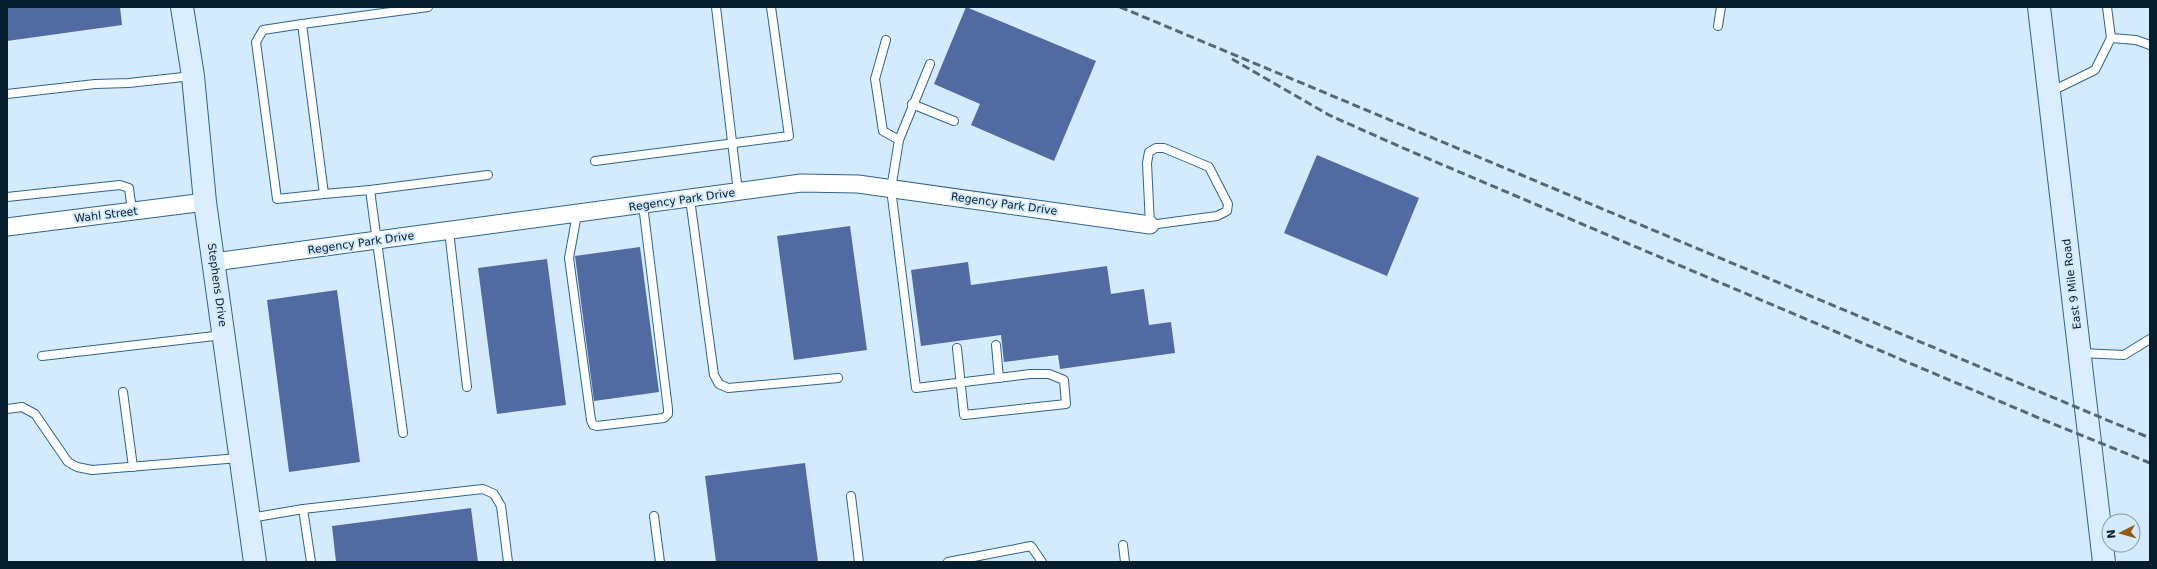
<svg xmlns="http://www.w3.org/2000/svg" width="2157" height="569" viewBox="0 0 2157 569" font-family="'DejaVu Sans',sans-serif">
  <style>
    .building { fill: #516ba2 }
    .lines { fill: none; stroke-linecap: round; stroke-linejoin: round }
    .lane-casing { stroke: #2e648e; stroke-width: 10 }
    .street-casing { stroke: #2e648e; stroke-width: 19 }
    .secondary-casing { stroke: #2e648e; stroke-width: 24 }
    .lane { stroke: #fff; stroke-width: 8 }
    .street { stroke: #fff; stroke-width: 17 }
    .secondary { stroke: #dbeeff; stroke-width: 22 }
    .rail { stroke: #52697b; stroke-width: 3; stroke-dasharray: 8 4; stroke-linecap: butt }
    .labels { text-anchor: middle; dominant-baseline: central; stroke-width: 4; stroke-linejoin: round; paint-order: stroke }
    .street-label { font-size: 11px; fill: #061d2e; stroke: #d4ebfe }
  </style>
  <rect width="100%" height="100%" fill="#d4ebfe"/>
  <g class="building">
    <polygon points="7,7 120,7 122,25 7,41"/>
    <polygon points="966,7 1096,61 1054,161 971,125 980,104 934,84"/>
    <polygon points="1317,155 1419,198 1387,276 1284,233"/>
    <polygon points="850,226 867,350 794,360 777,236"/>
    <polygon points="640,247 659,392 594,401 575,256"/>
    <polygon points="547,259 566,405 497,414 478,268"/>
    <polygon points="968,262 971,285 1107,266 1111,294 1144,289 1149,325 1171,322 1175,353 1060,369 1058,355 1004,362 1001,335 921,346 911,270"/>
    <polygon points="337,290 360,462 289,472 267,300"/>
    <polygon points="805,463 818,562 716,562 705,476"/>
    <polygon points="471,508 478,562 336,562 332,526"/>
  </g>
  <g class="lines">
    <defs>
      <g id="lane">
        <polyline points="716,7 738,192"/>
        <polyline points="302,24 263,30 256,42 277,199 324,194"/>
        <polyline points="1718,26 1721,7"/>
        <polyline points="2111,38 2136,40 2150,45"/>
        <polyline points="886,40 875,79 883,131 899,140"/>
        <polyline points="930,64 899,140 891,189 916,388 1030,374 1049,374 1064,380 1066,404 964,415 957,348"/>
        <polyline points="2050,92 2095,70 2111,38 2107,7"/>
        <polyline points="7,94 95,84 129,83 192,76"/>
        <polyline points="912,104 954,121"/>
        <polygon points="1156,148 1164,148 1209,167 1228,204 1227,211 1217,216 1150,225 1147,163 1149,152"/>
        <polyline points="595,161 789,136 771,7"/>
        <polyline points="370,190 488,175"/>
        <polyline points="7,197 120,185 129,188 132,211"/>
        <polyline points="690,199 714,375 719,384 728,388 838,378"/>
        <polyline points="577,214 569,258 591,420 593,425 597,426 664,418 668,414 668,409 643,205"/>
        <polyline points="449,231 467,387"/>
        <polyline points="996,345 999,378"/>
        <polyline points="2080,353 2124,355 2150,339"/>
        <polyline points="42,356 223,335"/>
        <polyline points="123,392 133,467"/>
        <polyline points="7,409 22,407 35,414 68,462 77,467 92,470 239,458"/>
        <polyline points="403,433 370,190 324,194 302,24 428,7"/>
        <polyline points="851,496 859,562"/>
        <polyline points="303,509 483,489 494,494 501,506 508,562"/>
        <polyline points="654,516 660,562"/>
        <polyline points="250,518 303,509 311,562"/>
        <polyline points="1123,545 1125,562"/>
        <polyline points="948,562 1031,546 1042,562"/>
      </g>
      <g id="street">
        <polyline points="7,227 205,202"/>
        <polyline points="214,262 801,183 858,184 1150,225"/>
      </g>
      <g id="secondary">
        <polyline points="182,7 193,76 205,202 255,562"/>
        <polyline points="2039,7 2104,562"/>
      </g>
    </defs>
    <use href="#lane" class="lane-casing"/>
    <use href="#street" class="street-casing"/>
    <use href="#secondary" class="secondary-casing"/>
    <use href="#lane" class="lane"/>
    <use href="#street" class="street"/>
    <use href="#secondary" class="secondary"/>
    <g class="rail">
      <polyline points="1120,7 2150,438"/>
      <polyline points="1232,59 1329,115 1403,148 2046,421 2150,463"/>
    </g>
  </g>
  <g class="labels">
    <g class="street-label">
      <text transform="translate(682 200) rotate(-8)">Regency Park Drive</text>
      <text transform="translate(1004 204) rotate(8)">Regency Park Drive</text>
      <text transform="translate(106 215) rotate(-7)">Wahl Street</text>
      <text transform="translate(361 243) rotate(-8)">Regency Park Drive</text>
      <text transform="translate(2072 284) rotate(-97)">East 9 Mile Road</text>
      <text transform="translate(217 285) rotate(82)">Stephens Drive</text>
    </g>
  </g>
  <rect width="2157" height="569" fill="none" stroke="#061d2e" stroke-width="16"/>
  <g transform="translate(2121 533) rotate(264)"><circle r="19" fill="#d4ebfe" stroke="#8299ab"/>
  <path d="M0-3L7 15L0 10L-7 15Z" fill="#935916"/>
  <text y="-6" font-size="11" font-weight="bold" text-anchor="middle" fill="#061d2e">N</text>
  </g>
</svg>
